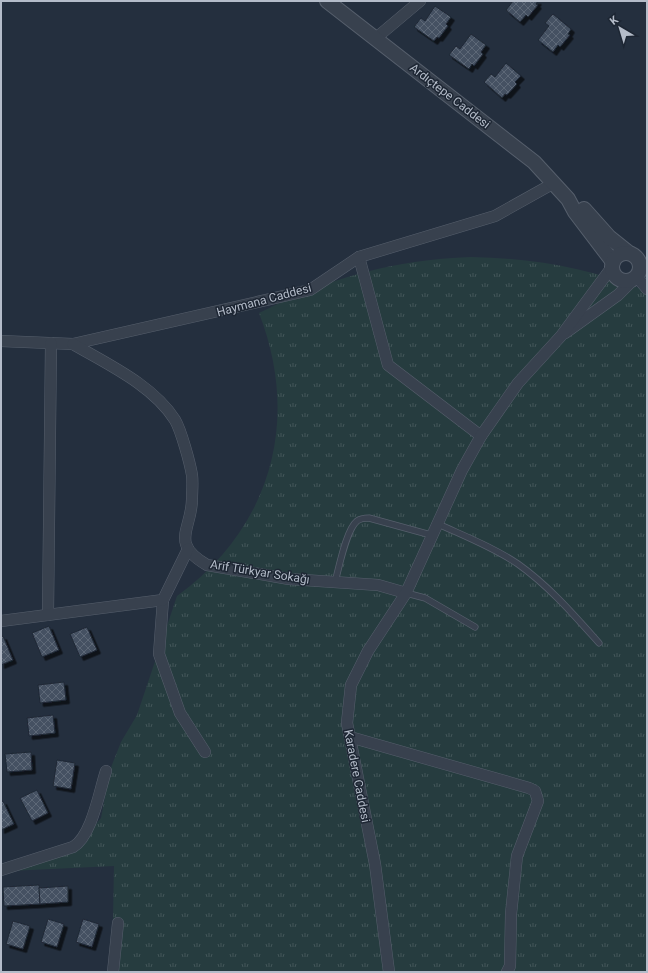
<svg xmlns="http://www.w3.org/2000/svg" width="648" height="973" viewBox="0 0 648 973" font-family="Roboto,sans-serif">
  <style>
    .grass { fill: url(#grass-tufts) }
    .building { fill: url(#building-cross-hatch); stroke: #1f2835; filter: url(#shadow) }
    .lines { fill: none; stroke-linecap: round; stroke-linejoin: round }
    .service-casing { stroke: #565f6c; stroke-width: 7 }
    .minor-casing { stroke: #565f6c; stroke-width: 12 }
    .tertiary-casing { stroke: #565f6c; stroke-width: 16 }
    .service { stroke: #38414e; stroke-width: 5.5 }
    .minor { stroke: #38414e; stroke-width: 11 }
    .tertiary { stroke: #38414e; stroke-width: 14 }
    .labels { text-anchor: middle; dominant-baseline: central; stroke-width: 3; stroke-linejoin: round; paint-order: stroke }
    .street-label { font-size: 12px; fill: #b4bcc9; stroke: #1d2633 }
  </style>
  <defs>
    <pattern id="grass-tufts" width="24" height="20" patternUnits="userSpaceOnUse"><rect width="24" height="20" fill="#263c3f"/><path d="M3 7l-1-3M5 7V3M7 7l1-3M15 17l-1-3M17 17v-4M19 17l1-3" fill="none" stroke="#435659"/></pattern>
    <pattern id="building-cross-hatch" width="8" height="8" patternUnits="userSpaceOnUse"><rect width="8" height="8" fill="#455162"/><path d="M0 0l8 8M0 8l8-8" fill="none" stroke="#5d6877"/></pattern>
    <filter id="shadow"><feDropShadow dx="3.5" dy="3.5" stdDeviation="0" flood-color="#0009"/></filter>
  </defs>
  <rect width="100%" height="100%" fill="#242f3e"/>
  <path class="grass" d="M471,257C532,258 590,268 647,291V972H112L114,866L9,871L88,834L101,818L110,770L121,742L137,715L177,596C271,528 301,421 259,313C328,278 393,260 471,257Z"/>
  <g class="building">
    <polygon points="513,1 538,1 536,4 538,5 528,17 526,15 520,22 506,10"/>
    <polygon points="435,6 451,17 446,24 448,26 439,38 437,37 434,41 414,27 421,18 425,21"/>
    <polygon points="553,14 571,29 568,34 570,35 560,47 558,45 553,52 538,40 549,26 545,23"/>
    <polygon points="471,34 486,45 481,52 483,54 474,66 472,64 469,69 449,55 456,46 460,49"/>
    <polygon points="506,63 521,76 515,82 517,84 507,95 505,94 502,98 484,82 491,74 495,77"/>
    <polygon points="49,626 59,650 42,657 32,633"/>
    <polygon points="87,627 97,650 80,657 70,634"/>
    <polygon points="3,636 13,660 1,665 1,637"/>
    <polygon points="64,682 66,700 40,703 38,685"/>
    <polygon points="53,715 55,733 29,736 27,718"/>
    <polygon points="31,752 32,770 7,772 5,754"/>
    <polygon points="57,760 75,763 71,789 53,786"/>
    <polygon points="37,790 48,813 32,821 20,798"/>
    <polygon points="3,801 14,824 1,830 1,802"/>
    <polygon points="39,885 40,904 4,906 3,887"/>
    <polygon points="68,886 68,902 40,904 39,888"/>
    <polygon points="48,919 64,924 57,947 41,942"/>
    <polygon points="83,919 99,924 92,947 76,942"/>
    <polygon points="13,921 30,926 23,949 6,944"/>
  </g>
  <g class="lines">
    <defs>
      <g id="service">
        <path d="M436,523C464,536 493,547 518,564C549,586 574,615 599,643"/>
        <path d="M335,582C339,568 346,530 357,521C361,518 365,518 369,518L431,535"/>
        <polyline points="406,593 425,598 475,627"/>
      </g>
      <g id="minor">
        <polyline points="376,38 420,1"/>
        <polyline points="359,257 388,365 481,436"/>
        <polyline points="637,277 647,289"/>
        <polyline points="565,333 618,295 633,280"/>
        <polyline points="1,341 73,344 310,290 359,257 495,216 554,183"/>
        <path d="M73,344C107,364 153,385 175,420C181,430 190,463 192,475C193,483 192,491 192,499C192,529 169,543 207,565L289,579L378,585L406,593"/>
        <polyline points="163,600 159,654 180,713 205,752"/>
        <polyline points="48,615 51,343"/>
        <polyline points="1,621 163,600 188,549"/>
        <polyline points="350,737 529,788 535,791 538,801 517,856 511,914 510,966 507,972"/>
        <path d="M1,870L73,847C92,836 99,792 106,771"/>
        <polyline points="113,972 118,923"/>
        <polyline points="389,972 375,864 347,723 351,685 368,651 406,593 462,470 481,436 518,383 561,336 612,267"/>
      </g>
      <g id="tertiary">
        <polyline points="327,1 534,162 568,199 575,212 613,262"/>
        <polyline points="584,209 609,237 629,253"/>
        <circle cx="626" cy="267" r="14"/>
      </g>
    </defs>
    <use href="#service" class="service-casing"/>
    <use href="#minor" class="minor-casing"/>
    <use href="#tertiary" class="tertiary-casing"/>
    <use href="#service" class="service"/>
    <use href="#minor" class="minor"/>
    <use href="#tertiary" class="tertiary"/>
  </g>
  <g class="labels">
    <g class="street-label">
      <text transform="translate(450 96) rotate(38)">Ardıçtepe Caddesi</text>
      <text transform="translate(264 300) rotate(-15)">Haymana Caddesi</text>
      <text transform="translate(260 572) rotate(9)">Arif Türkyar Sokağı</text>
      <text transform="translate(357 776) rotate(79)">Karadere Caddesi</text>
    </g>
  </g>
  <rect width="648" height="973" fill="none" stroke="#b4bcc9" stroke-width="4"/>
  <g transform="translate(620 28) rotate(322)" stroke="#1d2633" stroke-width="3" paint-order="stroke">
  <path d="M0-3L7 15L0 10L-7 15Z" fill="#b4bcc9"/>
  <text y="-6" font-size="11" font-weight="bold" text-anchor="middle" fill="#b4bcc9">K</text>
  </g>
</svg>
